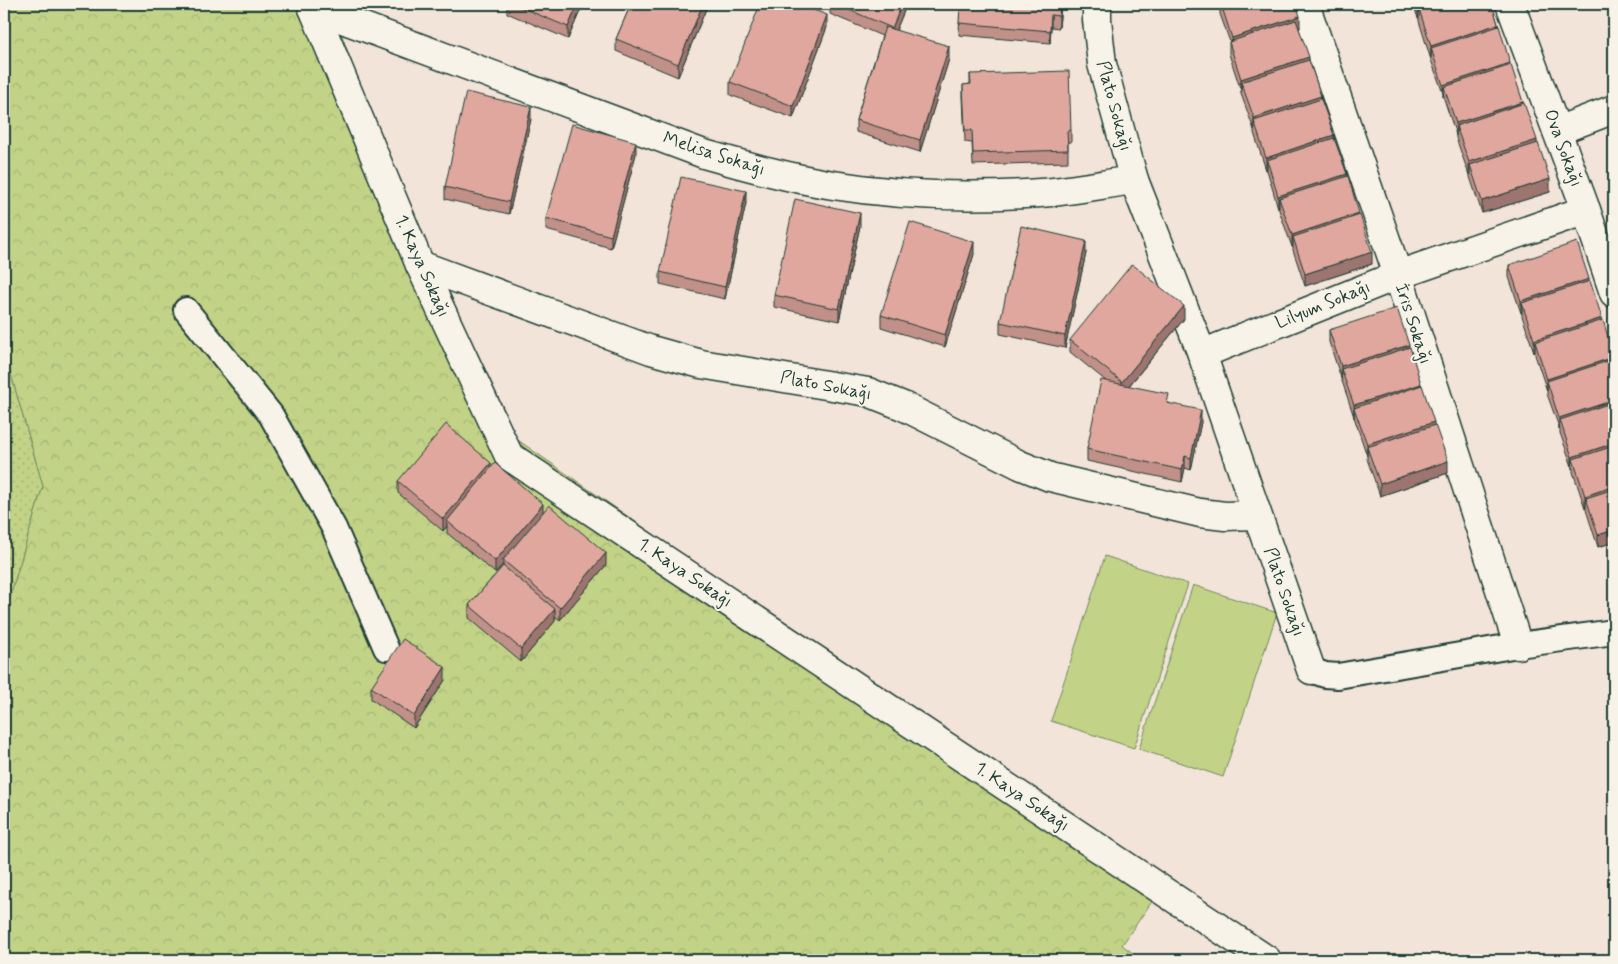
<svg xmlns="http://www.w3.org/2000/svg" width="1618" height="964" viewBox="0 0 1618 964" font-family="Mynerve,sans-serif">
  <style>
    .grass { fill: url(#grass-dots); stroke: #70885e }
    .forest { fill: url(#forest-crowns); stroke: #70885e }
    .park { fill: #c2d387; stroke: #70885e }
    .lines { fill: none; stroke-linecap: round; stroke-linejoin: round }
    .service-casing { stroke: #1f3d34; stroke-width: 28 }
    .minor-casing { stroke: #1f3d34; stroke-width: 31 }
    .service { stroke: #f7f3e8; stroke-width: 24 }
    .minor { stroke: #f7f3e8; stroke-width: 28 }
    .wall { fill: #c19088; stroke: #1f3d34 }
    .shaded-wall { fill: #9d756f; stroke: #1f3d34 }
    .building { fill: #e0a79e; stroke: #1f3d34 }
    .labels { text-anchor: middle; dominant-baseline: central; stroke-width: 4; stroke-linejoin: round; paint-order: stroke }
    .street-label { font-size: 18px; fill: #1f3d34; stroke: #f7f3e8 }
  </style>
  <defs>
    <pattern id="grass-dots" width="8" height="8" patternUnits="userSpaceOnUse" patternTransform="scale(1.25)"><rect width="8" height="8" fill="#c2d387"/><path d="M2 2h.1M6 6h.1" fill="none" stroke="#a6b675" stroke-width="1.8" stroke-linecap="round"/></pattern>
    <pattern id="forest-crowns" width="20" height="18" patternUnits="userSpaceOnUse" patternTransform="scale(1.25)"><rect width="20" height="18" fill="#c2d387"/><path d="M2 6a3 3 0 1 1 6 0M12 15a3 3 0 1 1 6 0" fill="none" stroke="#a6b675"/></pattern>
  </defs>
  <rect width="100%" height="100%" fill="#f2e4d9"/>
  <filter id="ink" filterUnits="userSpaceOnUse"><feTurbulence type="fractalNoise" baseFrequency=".02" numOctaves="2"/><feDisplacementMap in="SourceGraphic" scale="10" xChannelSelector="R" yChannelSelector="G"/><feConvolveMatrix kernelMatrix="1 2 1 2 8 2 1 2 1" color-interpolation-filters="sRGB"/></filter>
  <g filter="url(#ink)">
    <polygon class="grass" points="4,350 43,486 4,617"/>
    <polygon class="forest" points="4,4 331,4 473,409 1162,887 1122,945 1142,960 4,960 4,617 43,486 4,350"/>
    <g class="park">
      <polygon points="1105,556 1188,584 1134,748 1051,721"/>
      <polygon points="1193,585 1277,613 1223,777 1139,749"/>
    </g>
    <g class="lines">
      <defs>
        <g id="service">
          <polyline points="186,310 271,415 334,528 386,648"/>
          <polyline points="1311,670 1325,675 1338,676 1518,645 1614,632"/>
        </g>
        <g id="minor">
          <polyline points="1097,4 1097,20 1102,64 1134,180 1202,354 1311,670"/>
          <polyline points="1305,4 1398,275 1518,645"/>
          <polyline points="1510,4 1586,210 1614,293"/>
          <polyline points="313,8 420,265 509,456 1267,960"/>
          <path d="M313,8L704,154C747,166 789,178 833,185C901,196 971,198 1040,193C1072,191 1103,184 1134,180"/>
          <polyline points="1557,131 1614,109"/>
          <polyline points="420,265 651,350 701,364 868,392 903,406 1020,465 1050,477 1200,513 1225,516 1257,515"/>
          <polyline points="1202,354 1398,275 1586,210"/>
        </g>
      </defs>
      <use href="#service" class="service-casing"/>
      <use href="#minor" class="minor-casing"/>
      <use href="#service" class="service"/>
      <use href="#minor" class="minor"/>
    </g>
    <g class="wall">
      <polygon points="507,4 583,4 568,39 507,13"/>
      <polygon points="631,4 708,4 678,77 616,51 616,39"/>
      <polygon points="830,4 907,4 896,30 949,59 920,152 856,132 856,120 882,36 830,14"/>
      <polygon points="960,4 1061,4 1059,28 1051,27 1050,43 959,35"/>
      <polygon points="1220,4 1296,4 1300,28 1299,29 1359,216 1372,264 1305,286 1293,250 1293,247 1292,247 1279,210 1279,208 1278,208 1267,170 1266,170 1254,133 1254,130 1241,94 1241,91 1229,54 1229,42 1230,42 1220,14"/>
      <polygon points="1413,4 1492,4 1510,65 1537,143 1550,192 1482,213 1470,177 1470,174 1469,175 1456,138 1456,135 1444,99 1444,96 1431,60 1419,21 1419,18 1418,18"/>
      <polygon points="827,27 793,118 730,95 730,82"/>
      <polygon points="970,74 1071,130 1071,142 1068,143 1068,162 973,165 972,143 965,142 963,97 963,85 970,84"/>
      <polygon points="531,119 509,214 445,199 445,187"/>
      <polygon points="636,154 611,248 546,230 546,218"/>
      <polygon points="746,203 725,299 660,284 660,272"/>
      <polygon points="860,226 839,321 774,307 774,295"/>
      <polygon points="1086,253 1065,348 1000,334 1000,322"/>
      <polygon points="974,254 945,347 881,327 881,315"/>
      <polygon points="1509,265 1589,281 1614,356 1614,542 1598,547 1586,510 1586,508 1585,508 1573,472 1573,469 1560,433 1560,430 1547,394 1547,391 1535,355 1535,352 1534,352 1522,316 1522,313 1521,313 1509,277"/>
      <polygon points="1184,319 1129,386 1169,403 1201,422 1191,470 1185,468 1182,482 1087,461 1087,449 1106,381 1070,352 1070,340"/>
      <polygon points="1329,330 1409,347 1434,425 1448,473 1380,496 1367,459 1367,456 1329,342"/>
      <polygon points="491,468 606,565 560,620 555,616 555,621 521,662 469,618 469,605 503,566 503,564 495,573 447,533 447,526 443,531 398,493 398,481"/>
      <polygon points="445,680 414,728 371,699 371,687"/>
    </g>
    <g class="shaded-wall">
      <polygon points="578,4 583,4 568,39 568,27"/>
      <polygon points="703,4 708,4 678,77 678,64"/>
      <polygon points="902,4 907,4 892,40 892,28"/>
      <polygon points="1060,4 1061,4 1059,28 1059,16"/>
      <polygon points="1425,4 1464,4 1419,9 1419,18 1418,18 1418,6"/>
      <polygon points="827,15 827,27 793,118 793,106"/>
      <polygon points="1051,15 1051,27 1050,43 1050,31"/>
      <polygon points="1300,16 1300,28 1232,51 1232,38"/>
      <polygon points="1498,24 1498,36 1431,48 1431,58 1431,46"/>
      <polygon points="949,46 949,59 920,152 920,140"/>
      <polygon points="1309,57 1309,69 1241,82 1241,92 1241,79"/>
      <polygon points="1510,63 1510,75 1444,87 1443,97 1443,85"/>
      <polygon points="1321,96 1321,108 1254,121 1254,130 1254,118"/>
      <polygon points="1523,102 1523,114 1456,126 1456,136 1456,123"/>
      <polygon points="531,107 531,119 509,214 509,202"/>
      <polygon points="1334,135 1334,148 1267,160 1267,170 1266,170 1266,158"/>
      <polygon points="1537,140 1537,152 1470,165 1470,174 1469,175 1469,162"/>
      <polygon points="636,142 636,154 611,248 611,236"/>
      <polygon points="1347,174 1347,186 1279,198 1279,208 1278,208 1278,196"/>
      <polygon points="1550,179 1550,192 1482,213 1482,201"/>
      <polygon points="746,191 746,203 725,299 725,287"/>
      <polygon points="860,213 860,226 839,321 839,309"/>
      <polygon points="1359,213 1359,225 1293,237 1293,247 1292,247 1292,235"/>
      <polygon points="1086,241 1086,253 1065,348 1065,336"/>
      <polygon points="974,242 974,254 945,347 945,335"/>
      <polygon points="1372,252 1372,264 1305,286 1305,274"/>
      <polygon points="1589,279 1589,291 1522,303 1522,313 1521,313 1521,301"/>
      <polygon points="1184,306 1184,319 1122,394 1122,382"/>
      <polygon points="1602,318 1602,330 1535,342 1535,352 1534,352 1534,340"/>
      <polygon points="1409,345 1409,357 1341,369 1341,379 1341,366"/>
      <polygon points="1614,357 1614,369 1547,381 1547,391 1547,379"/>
      <polygon points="1421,384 1421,396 1354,408 1354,418 1354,405"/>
      <polygon points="1614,400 1614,412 1560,420 1559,430 1559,418"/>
      <polygon points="1201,410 1201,422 1191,470 1191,458"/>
      <polygon points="1434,422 1434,434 1367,447 1367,456 1367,444"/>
      <polygon points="1614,443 1614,455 1573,459 1572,469 1572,457"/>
      <polygon points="1185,456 1185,468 1182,482 1182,470"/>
      <polygon points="1448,461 1448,473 1380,496 1380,484"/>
      <polygon points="491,463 491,475 447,521 447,526 443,531 443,519"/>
      <polygon points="1614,486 1614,498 1586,498 1586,508 1585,508 1585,496"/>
      <polygon points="543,504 543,516 503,560 503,564 495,573 495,561"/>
      <polygon points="1614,530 1614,542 1598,547 1598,535"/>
      <polygon points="606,553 606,565 560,620 560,608"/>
      <polygon points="555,609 555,621 521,662 521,649"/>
      <polygon points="445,667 445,680 414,728 414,716"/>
    </g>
    <g class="building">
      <polygon points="513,4 578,4 568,27"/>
      <polygon points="631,4 703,4 678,64 616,39"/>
      <polygon points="760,4 798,4 827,15 793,106 730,82"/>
      <polygon points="835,4 902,4 892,28"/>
      <polygon points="960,4 1060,4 1059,16 1051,15 1050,31 959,23"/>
      <polygon points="1221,4 1296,4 1300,16 1232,38"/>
      <polygon points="1417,4 1425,4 1418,6"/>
      <polygon points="1434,4 1492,4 1498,24 1431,46 1419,9"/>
      <polygon points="1296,20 1309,57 1241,79 1229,42"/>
      <polygon points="1499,26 1510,63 1443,85 1431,48"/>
      <polygon points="885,27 949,46 920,140 856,120"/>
      <polygon points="1309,60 1321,96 1254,118 1241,82"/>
      <polygon points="1511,65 1523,102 1456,123 1444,87"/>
      <polygon points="1069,71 1071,130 1067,131 1068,150 973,153 972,130 965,130 963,85 971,84 970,74"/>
      <polygon points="466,92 531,107 509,202 445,187"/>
      <polygon points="1321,99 1334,135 1266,158 1254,121"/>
      <polygon points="1524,103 1537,140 1469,162 1456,126"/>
      <polygon points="572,124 636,142 611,236 546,218"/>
      <polygon points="1334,138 1347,174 1278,196 1267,160"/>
      <polygon points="1538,143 1550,179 1482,201 1470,165"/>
      <polygon points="1348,176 1359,213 1292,235 1279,198"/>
      <polygon points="681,177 746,191 725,287 660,272"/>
      <polygon points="795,199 860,213 839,309 774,295"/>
      <polygon points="1360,215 1372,252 1305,274 1293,237"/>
      <polygon points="910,222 974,242 945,335 881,315"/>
      <polygon points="1021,226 1086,241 1065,336 1000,322"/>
      <polygon points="1577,242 1589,279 1521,301 1509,265"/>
      <polygon points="1132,264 1184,306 1122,382 1070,340"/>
      <polygon points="1590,281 1602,318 1534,340 1522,303"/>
      <polygon points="1397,308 1409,345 1341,366 1329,330"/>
      <polygon points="1603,320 1614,357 1547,379 1535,342"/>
      <polygon points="1410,347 1421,384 1354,405 1341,369"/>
      <polygon points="1614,359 1614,400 1559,418 1547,381"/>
      <polygon points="1101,380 1169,394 1167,403 1201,410 1191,458 1185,456 1182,470 1087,449"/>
      <polygon points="1422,385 1434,422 1367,444 1354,408"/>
      <polygon points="1614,402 1614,443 1572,457 1560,420"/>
      <polygon points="446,424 491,463 443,519 398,481"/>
      <polygon points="1435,425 1448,461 1380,484 1367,447"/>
      <polygon points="1614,446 1614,486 1585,496 1573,459"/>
      <polygon points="495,463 543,504 495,561 447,521"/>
      <polygon points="1614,489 1614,530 1598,535 1586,498"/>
      <polygon points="549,505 606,553 560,608 503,560"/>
      <polygon points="503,566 555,609 521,649 469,605"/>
      <polygon points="403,639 445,667 414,716 371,687"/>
    </g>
  </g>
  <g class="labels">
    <g class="street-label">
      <text transform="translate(1114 106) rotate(75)">Plato Sokağı</text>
      <text transform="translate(1563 148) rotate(70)">Ova Sokağı</text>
      <text transform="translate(714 154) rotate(18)">Melisa Sokağı</text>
      <text transform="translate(422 266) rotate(66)">1. Kaya Sokağı</text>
      <text transform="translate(1323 305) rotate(-22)">Lilyum Sokağı</text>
      <text transform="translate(1413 324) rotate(72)">İris Sokağı</text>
      <text transform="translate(826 386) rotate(11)">Plato Sokağı</text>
      <text transform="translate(685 573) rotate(34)">1. Kaya Sokağı</text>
      <text transform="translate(1284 592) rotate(71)">Plato Sokağı</text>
      <text transform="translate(1022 797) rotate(34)">1. Kaya Sokağı</text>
    </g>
  </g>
  <rect width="1618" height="964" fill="none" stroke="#f7f3e8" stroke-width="20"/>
  <rect x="10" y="10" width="1598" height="944" fill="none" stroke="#1f3d34" stroke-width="2" filter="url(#ink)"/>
</svg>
